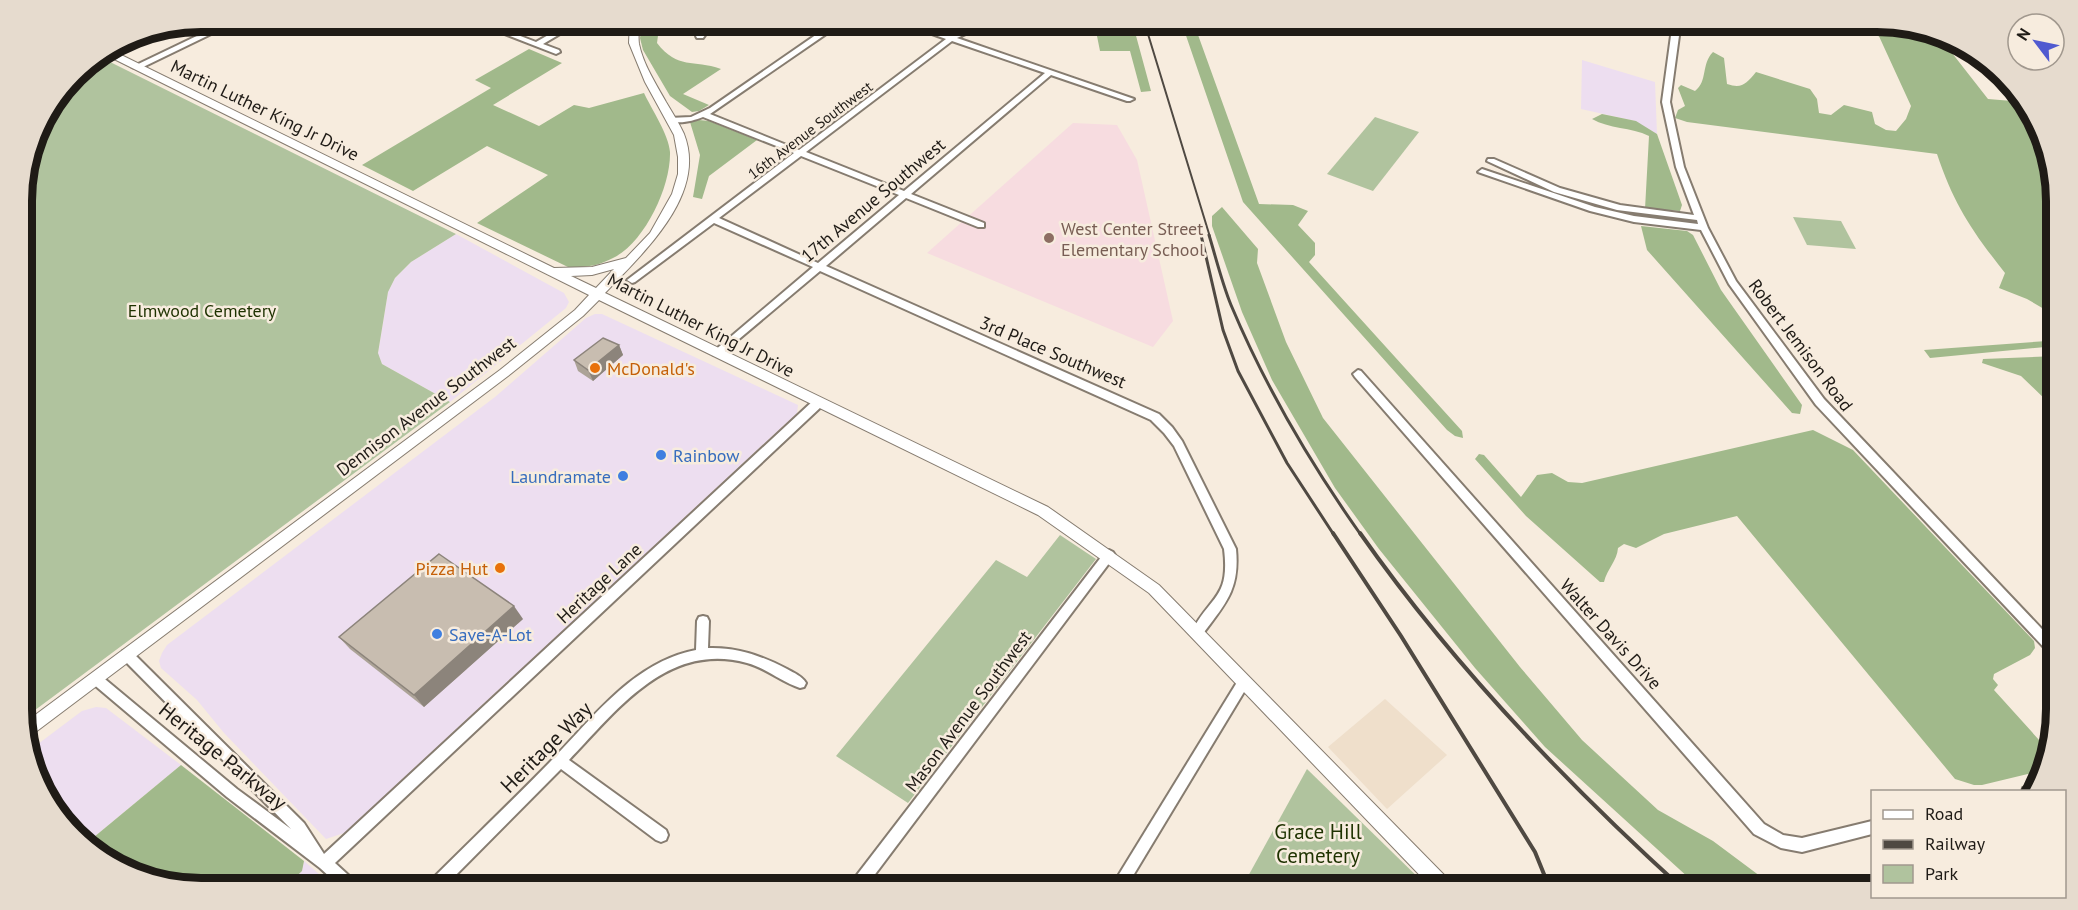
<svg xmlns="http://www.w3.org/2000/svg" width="2078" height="910" viewBox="0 0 2078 910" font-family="'PT Sans',sans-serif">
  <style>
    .commercial { fill: #eddef0 }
    .built { fill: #efdfcb }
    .education { fill: #f7dce0 }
    .green { fill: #b0c39e }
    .forest { fill: #a1b98b }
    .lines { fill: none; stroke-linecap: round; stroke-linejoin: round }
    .street-casing { stroke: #867c70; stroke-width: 4 }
    .secondary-casing { stroke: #867c70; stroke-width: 2 }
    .street { fill: #fff; fill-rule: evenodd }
    .secondary { fill: #fff; fill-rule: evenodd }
    .rail-far2 { stroke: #4f4942; stroke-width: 2 }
    .rail-far1 { stroke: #4f4942; stroke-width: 3 }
    .rail { stroke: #4f4942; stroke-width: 4 }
    .wall { fill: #aca397 }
    .shaded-wall { fill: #8c847b }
    .building { fill: #c8bdb0; stroke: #8c847b; stroke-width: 1.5 }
    .education-dot { fill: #8d6e63; stroke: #f7ecde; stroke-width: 2 }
    .food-dot { fill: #e8710a; stroke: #f7ecde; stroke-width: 2 }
    .shop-dot { fill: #3f7fe0; stroke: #f7ecde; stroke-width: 2 }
    .labels { text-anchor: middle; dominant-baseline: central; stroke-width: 5; stroke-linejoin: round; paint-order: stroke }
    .far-street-label { font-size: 15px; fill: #1f1b16; stroke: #f7ecde }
    .street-label { font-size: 18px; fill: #1f1b16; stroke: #f7ecde }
    .education-label { font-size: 18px; fill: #785e54; stroke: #f7ecde; text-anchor: start }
    .park-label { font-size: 18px; fill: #1e3200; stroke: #f7ecde }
    .food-label { font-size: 18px; fill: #c56008; stroke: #f7ecde; text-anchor: start }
    .shop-label { font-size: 18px; fill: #366cbe; stroke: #f7ecde; text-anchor: start }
    .near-street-label { font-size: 21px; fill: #1f1b16; stroke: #f7ecde }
    .near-park-label { font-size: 21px; fill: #1e3200; stroke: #f7ecde }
    .rim { fill: none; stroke: #1f1b16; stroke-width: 8 }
  </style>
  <rect width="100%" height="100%" fill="#f7ecde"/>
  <g class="commercial">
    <polygon points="1582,60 1655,82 1657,134 1635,121 1581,109"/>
    <polygon points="456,234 564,293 569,302 566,308 450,402 382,364 378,354 388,292 395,278 411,262"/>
    <polygon points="595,314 602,314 798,405 797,413 344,833 326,839 224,733 197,700 161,668 159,661 162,653 167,645 495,397 586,318"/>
    <polygon points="96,707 106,708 181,765 88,842 58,819 30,750 82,711"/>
    <polygon points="304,861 327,881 319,889 283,889 302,871"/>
  </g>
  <polygon class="built" points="1385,699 1447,755 1387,809 1328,747"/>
  <polygon class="education" points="1073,123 1117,125 1137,160 1173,321 1153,347 927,253"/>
  <g class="green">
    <polygon points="98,56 456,234 411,262 395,278 388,292 378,353 382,364 450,402 23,719 21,189 40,121 82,66"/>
    <polygon points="1375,117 1419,132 1373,191 1327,174"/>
    <polygon points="1793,217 1841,221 1856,249 1807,245"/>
    <polygon points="1060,535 1096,559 908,803 836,756 996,560 1027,577"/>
    <polygon points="1307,769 1430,889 1241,889"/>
  </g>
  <g class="forest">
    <path d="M643,21H660L657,43C678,70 693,59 721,69L683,94L709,105L699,111L692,112L670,96L643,50L640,38Z"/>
    <polygon points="1112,21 1132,21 1151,91 1141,92 1130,51 1100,51 1096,31"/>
    <polygon points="1181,21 1193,21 1259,204 1293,205 1308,211 1298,225 1315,243 1315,255 1309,262 1462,431 1463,438 1455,436 1447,430 1243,202"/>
    <path d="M1872,21L1946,35L1950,38L1952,53L1988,99L2024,102L2055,178L2056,316L2027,299L1999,288L2005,273C1972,231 1954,205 1937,154L1687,122L1675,118L1678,110L1685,106L1678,88L1681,85L1695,91C1708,81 1701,64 1713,52L1724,58L1727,84C1742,89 1746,84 1756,72L1810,89L1817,99L1819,113L1831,115L1844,105L1872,112L1875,124L1886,130L1896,131L1906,119L1911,106Z"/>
    <path d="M529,49L562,63L493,105L539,126L574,105L589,108L644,93C651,108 669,135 670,152C671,187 644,243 613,258C598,266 584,268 568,267L477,223L548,175L487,146L413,191L362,165L491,88L475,80Z"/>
    <path d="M1602,114L1636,121L1657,134L1682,205L1680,211L1645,209L1649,136C1631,127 1609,129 1592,119Z"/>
    <polygon points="699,120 709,121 757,140 709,176 702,199 693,197 700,155 690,122"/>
    <polygon points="1222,207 1258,249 1257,263 1286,342 1323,418 1520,667 1582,740 1658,810 1713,841 1768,882 1795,874 1816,889 1701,889 1545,747 1475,668 1379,549 1335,488 1272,380 1242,312 1212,226 1212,216"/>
    <polygon points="1641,226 1687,231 1693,235 1721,290 1802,405 1800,414 1792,413 1647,250"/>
    <polygon points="2056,334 2056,346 1930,358 1924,350 2047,341"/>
    <polygon points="2056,356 2056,402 2050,404 2021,376 1982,363 1983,359"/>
    <path d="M1813,430L1853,450L2034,641L2035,648L2030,655L1994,674L1993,679L1998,685L1994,690L2049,751L2045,770L1982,785H1974L1955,779L1737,516L1664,534L1636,548L1624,544L1618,548C1617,561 1607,569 1604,582H1600L1526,516L1475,459L1479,454L1484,455L1521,497L1537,475L1552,473L1568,482L1582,483Z"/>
    <polygon points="181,765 304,861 302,871 283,889 201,889 132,875 88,842"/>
  </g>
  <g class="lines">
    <defs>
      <g id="street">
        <polygon points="228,21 238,21 139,69 132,67"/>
        <polygon points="471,21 481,21 536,42 573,21 582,21 543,44 559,50 560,52 556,54"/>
        <polygon points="707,21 715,21 703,38 697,38 696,36"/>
        <path d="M836,21H845L710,114L799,150L946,39L896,21H907L950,36C967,25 997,21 1017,21L968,33L957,38L1134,99L1130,101H1127L1051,75L911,194L984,223V227H978L906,198L826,266L1159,414L1172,427L1182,441L1236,549C1240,590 1225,604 1202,635L1198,636L1194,635L1192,631C1211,595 1230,598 1224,549L1174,446L1164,433L1151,420L820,271L720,355H714L712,353L714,351L813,267L714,223L635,282L632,283L627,280L794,153L703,117C693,121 678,125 668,120L669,118L691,117L710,108ZM952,41L1045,73L904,191L806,152ZM801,156L899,195L818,263L719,218Z"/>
        <polygon points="1234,21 1243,21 1239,23"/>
        <polygon points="1673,21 1681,21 1670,102 1684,167 1708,228 1736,281 1824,399 2057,645 2057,658 2053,657 1816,405 1729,284 1701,230 1634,222 1590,211 1478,172 1482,169 1485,170 1595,207 1634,216 1698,224 1697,220 1617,210 1554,192 1487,161 1488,159 1494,159 1560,188 1620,205 1694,215 1676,167 1662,102"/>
        <polygon points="1358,370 1361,371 1764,824 1783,835 1802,838 1872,821 1872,834 1802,852 1781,848 1754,834 1355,377 1353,374"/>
        <polygon points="818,399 823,403 822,406 335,863 358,884 360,889 343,889 320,868 227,797 92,683 90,679 92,675 96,674 100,675 237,789 291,829 123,659 121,655 123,651 127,650 131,651 304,823 324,854 814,400"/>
        <polygon points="1109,550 1113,552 1115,555 1113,558 864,889 848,889 850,884 1105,552"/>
        <path d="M703,616L707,617L709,621L708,648C737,647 762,656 787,669C794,673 802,676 806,683L804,687L800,688C781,682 766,668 747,663C668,641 617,710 569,760L666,830L668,835L666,840L661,842L656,840L561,769L442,889H425L427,884C468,843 510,803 550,762C592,719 633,662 696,650L697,621L699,617Z"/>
        <polygon points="1243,678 1247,679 1249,683 1247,687 1125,889 1110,889 1239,679"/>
        <polygon points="2037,783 2040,784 2035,792 2022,792 2023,788"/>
      </g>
      <path id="secondary" d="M630,21H640C639,28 638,37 639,44C643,64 656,84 666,102C672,112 679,123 684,134C708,195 642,254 605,293L1048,507L1159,585L1452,883L1455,889H1433L1149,593L1038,515L599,300L583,316L508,376L25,740L23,724L500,370L575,310L589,295L102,53L109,49L554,268L592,267L626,258L650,233L672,194L678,174V157L674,135L645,82L629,43ZM614,269L596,288L571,276L592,275Z"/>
    </defs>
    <use href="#street" class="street-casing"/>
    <use href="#secondary" class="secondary-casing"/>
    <use href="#street" class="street"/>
    <use href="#secondary" class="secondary"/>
    <polyline class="rail-far2" points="1144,21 1210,237"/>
    <g class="rail-far1">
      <polyline points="1201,235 1223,330 1238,371 1287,463 1334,535"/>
      <path d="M1209,235C1216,258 1222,283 1231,305C1265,386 1310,463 1361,535"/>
    </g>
    <g class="rail">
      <polyline points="1333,533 1401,636 1535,852 1550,889"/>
      <path d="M1360,533C1452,664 1565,782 1683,889"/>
    </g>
  </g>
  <g class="wall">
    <polygon points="619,345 623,355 593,381 578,371 574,360"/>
    <polygon points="523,619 424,707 350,649 339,637"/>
  </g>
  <g class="shaded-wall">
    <polygon points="619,345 623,355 593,381 588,370"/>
    <polygon points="514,606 523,619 424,707 414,695"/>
  </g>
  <g class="building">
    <polygon points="603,338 619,345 588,370 574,360"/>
    <polygon points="439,554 514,606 414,695 339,637"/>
  </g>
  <circle class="education-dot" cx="1049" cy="238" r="6"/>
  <g class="food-dot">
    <circle cx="595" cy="368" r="6"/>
    <circle cx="500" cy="568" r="6"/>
  </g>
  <g class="shop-dot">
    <circle cx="661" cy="455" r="6"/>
    <circle cx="623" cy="476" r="6"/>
    <circle cx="437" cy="634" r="6"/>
  </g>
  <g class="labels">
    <g class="far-street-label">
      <text transform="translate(810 130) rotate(-37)">16th Avenue Southwest</text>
    </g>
    <g class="street-label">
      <text transform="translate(265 110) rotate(26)">Martin Luther King Jr Drive</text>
      <text transform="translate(873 200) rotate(-40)">17th Avenue Southwest</text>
      <text transform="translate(701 325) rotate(27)">Martin Luther King Jr Drive</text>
      <text transform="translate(1801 345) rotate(53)">Robert Jemison Road</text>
      <text transform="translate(1053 352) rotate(23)">3rd Place Southwest</text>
      <text transform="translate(426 406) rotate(-37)">Dennison Avenue Southwest</text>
      <text transform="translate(599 583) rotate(-43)">Heritage Lane</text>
      <text transform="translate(1611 634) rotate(48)">Walter Davis Drive</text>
      <text transform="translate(968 711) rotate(-53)">Mason Avenue Southwest</text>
    </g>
    <g class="education-label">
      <text x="1061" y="228">West Center Street<tspan x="1061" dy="21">Elementary School</tspan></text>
    </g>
    <g class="park-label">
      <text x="202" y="310">Elmwood Cemetery</text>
    </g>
    <g class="food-label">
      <text x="607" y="368">McDonald's</text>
      <text x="488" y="568" text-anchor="end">Pizza Hut</text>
    </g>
    <g class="shop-label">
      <text x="673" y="455">Rainbow</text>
      <text x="611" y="476" text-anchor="end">Laundramate</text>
      <text x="449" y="634">Save-A-Lot</text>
    </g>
    <g class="near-street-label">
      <text transform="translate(546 747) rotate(-45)">Heritage Way</text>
      <text transform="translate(223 756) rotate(39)">Heritage Parkway</text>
    </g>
    <g class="near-park-label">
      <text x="1318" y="831">Grace Hill<tspan x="1318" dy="24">Cemetery</tspan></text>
    </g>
  </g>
  <path d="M0 0H2078V910H0ZM201 32H1877A169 169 0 0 1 2046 201V709A169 169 0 0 1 1877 878H201A169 169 0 0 1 32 709V201A169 169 0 0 1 201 32Z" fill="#e6dbce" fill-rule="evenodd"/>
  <path class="rim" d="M201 32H1877A169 169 0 0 1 2046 201V709A169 169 0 0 1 1877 878H201A169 169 0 0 1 32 709V201A169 169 0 0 1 201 32Z"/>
  <rect x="1871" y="790" width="195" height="108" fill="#f7ecde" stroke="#a1988e" stroke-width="1.5"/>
  <rect x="1883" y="810" width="30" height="9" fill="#ffffff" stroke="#a1988e" stroke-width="1.5"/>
  <text x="1925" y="820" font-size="18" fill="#1f1b16">Road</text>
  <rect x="1883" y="840" width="30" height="9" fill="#4f4942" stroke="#a1988e" stroke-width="1.5"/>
  <text x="1925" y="850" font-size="18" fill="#1f1b16">Railway</text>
  <rect x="1883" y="865" width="30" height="18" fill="#b0c39e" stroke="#a1988e" stroke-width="1.5"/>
  <text x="1925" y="880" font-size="18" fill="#1f1b16">Park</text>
  <g transform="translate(2036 42) rotate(302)"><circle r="28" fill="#f7ecde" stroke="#a1988e" stroke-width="1.5"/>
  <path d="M0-4.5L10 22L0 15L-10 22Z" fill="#505ad0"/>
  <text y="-9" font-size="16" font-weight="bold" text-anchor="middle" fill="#1f1b16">N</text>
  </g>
</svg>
